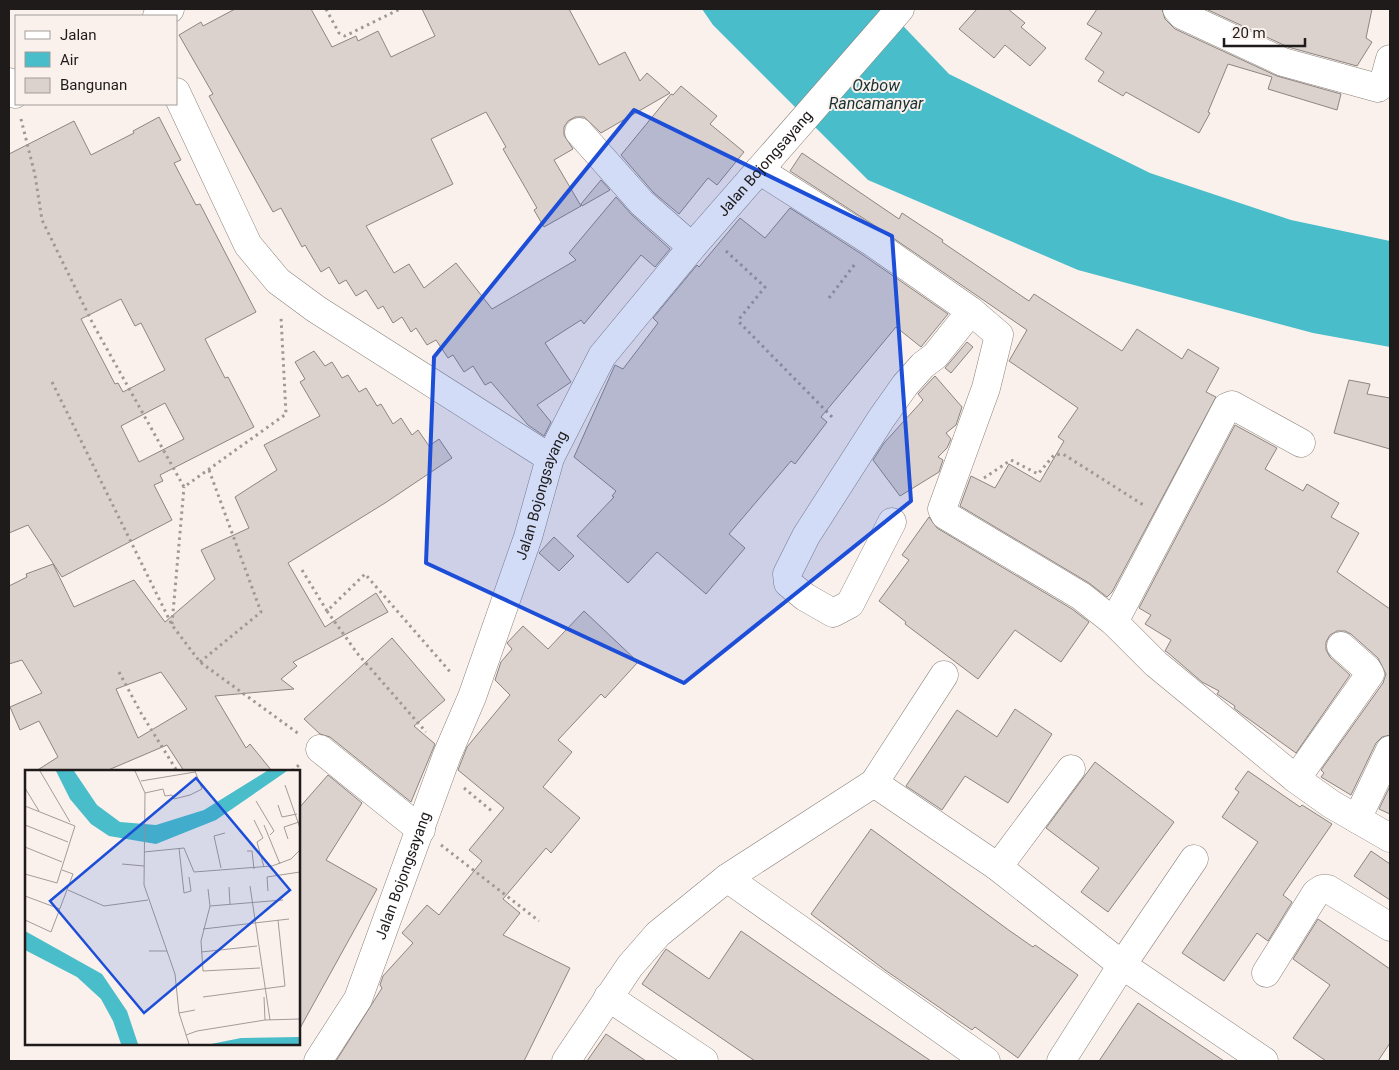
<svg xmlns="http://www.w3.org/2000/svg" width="1399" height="1070" viewBox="0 0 1399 1070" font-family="Roboto,sans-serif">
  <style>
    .water { fill: #49bdca }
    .building { fill: #dbd2ce; stroke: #8d8581; fill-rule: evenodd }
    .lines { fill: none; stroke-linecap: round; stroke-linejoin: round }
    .street-casing { stroke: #8b837e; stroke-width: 29 }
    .secondary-casing { stroke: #8b837e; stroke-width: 29 }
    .path { stroke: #9f9995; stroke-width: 3; stroke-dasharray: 2.5 4; stroke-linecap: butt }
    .street { stroke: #fff; stroke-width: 28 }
    .secondary { stroke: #fff; stroke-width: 28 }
    .marked { fill: #1d4ed8; fill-opacity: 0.2; stroke: #1d4ed8; stroke-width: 4; stroke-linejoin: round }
    .labels { text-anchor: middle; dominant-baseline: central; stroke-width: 4; stroke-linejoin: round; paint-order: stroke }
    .street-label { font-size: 15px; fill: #1e1b1a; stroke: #faf1ec }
    .water-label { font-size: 16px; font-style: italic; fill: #173134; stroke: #faf1ec }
    .inset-road { fill: none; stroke: #a29b98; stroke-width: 1 }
    .view { fill: #1d4ed8; fill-opacity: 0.15; stroke: #1d4ed8; stroke-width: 2.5 }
    .inset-edge { fill: none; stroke: #1e1b1a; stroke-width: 2.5 }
  </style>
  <rect width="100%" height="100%" fill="#faf1ec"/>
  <polygon class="water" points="702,9 887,9 949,74 1150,173 1291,220 1390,241 1390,347 1313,333 1078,270 868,180 713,25"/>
  <g class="building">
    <polygon points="235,9 311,9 332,47 356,36 358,41 378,31 391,57 435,36 422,9 569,9 599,65 625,52 640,81 647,73 670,93 601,133 584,117 575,117 568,121 564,127 564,135 573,149 554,160 581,206 544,227 534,210 537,208 503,149 506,147 486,112 431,139 453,184 366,226 394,273 409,264 424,288 456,263 492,309 576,260 569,253 616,197 632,215 670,249 655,267 641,255 584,324 581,320 545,343 571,382 537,405 551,422 544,436 528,425 491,382 485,385 473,366 464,372 453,355 448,358 436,340 427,345 416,328 411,332 402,317 393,323 383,306 378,309 366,290 356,296 346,280 339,284 329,267 321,272 305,245 302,247 281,208 273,212 209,96 213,94 179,35 201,22 203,26"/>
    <polygon points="977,9 1008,9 1025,23 1021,27 1046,48 1030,66 1005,45 994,58 959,29"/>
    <polygon points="1097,9 1162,9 1165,19 1175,29 1277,76 1341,94 1337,110 1268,89 1272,77 1228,64 1208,112 1210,113 1199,133 1126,92 1123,96 1098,81 1104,72 1085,59 1102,33 1087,24"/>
    <polygon points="1206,9 1372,9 1366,38 1372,42 1357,66 1288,47"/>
    <polygon points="681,86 717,116 710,124 744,152 717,185 708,178 679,214 653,192 621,155 671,94 673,95"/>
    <path d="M159,117L181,160L174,163L196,205L200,204L256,312L205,339L225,378L228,377L254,427L160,475L163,481L154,485L172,520L62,577L28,525L9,533V154L74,121L91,155L134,133L133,131ZM121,299L135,326L141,323L165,370L123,392L118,383L115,384L81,319ZM165,403L184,439L139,462L121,426Z"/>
    <polygon points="802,153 899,219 902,213 943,240 942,242 1029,301 1034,294 1122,351 1137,329 1182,359 1188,349 1219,368 1206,392 1216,397 1112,592 1107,597 1089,583 960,506 971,476 995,488 1009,464 1040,482 1064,441 1058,437 1078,408 1009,361 1027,330 880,229 790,171"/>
    <polygon points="601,180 610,190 582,206 581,204"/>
    <polygon points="790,208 863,255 948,314 921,347 896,327 821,417 827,422 795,464 791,461 729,534 745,548 706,594 657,552 628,583 577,536 614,497 612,496 616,491 574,457 615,365 623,369 658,323 653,318 697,265 699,267 740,218 765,238"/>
    <polygon points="967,342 973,347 951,373 945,368"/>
    <path d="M314,351L325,366L332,362L342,378L348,375L359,392L366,388L377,406L381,404L393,424L401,418L412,435L418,430L429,446L439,439L452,458L385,503L288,563L325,627L376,593L388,612L293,662L297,666L281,679L294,689L215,696L246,748L250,744L272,771H184L167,745L106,771H36L58,757L39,721L20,730L10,707L42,693L22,660L9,664V586L27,577L26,574L53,564L74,607L134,580L165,622L215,579L201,550L249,528L235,497L277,470L264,445L320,416L300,382L305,379L295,362ZM161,672L187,709L138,738L116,689Z"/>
    <polygon points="935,376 962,407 956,425 946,433 951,439 947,448 938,457 943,460 939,472 900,496 873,460 884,443 923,400 918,394"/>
    <polygon points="1349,380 1370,384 1367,394 1390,398 1390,449 1334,433"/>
    <polygon points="1235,425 1277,448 1265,469 1303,491 1307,484 1339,503 1331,517 1359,533 1337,572 1390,609 1390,735 1382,737 1376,743 1351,795 1321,777 1324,773 1321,770 1383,683 1386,674 1378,658 1351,634 1345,631 1337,631 1330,635 1326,642 1326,650 1330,657 1350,675 1296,753 1243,715 1234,708 1235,706 1217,694 1219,691 1202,682 1167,652 1165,651 1171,640 1145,624 1151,615 1139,608"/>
    <polygon points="929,517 937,528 1072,609 1089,622 1061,662 1015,630 978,679 905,624 906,622 879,601 909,560 902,555"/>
    <polygon points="554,537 574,556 559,571 539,553"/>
    <polygon points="584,611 638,662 605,698 601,694 558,740 572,752 543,787 580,818 551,853 546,848 503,899 520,913 503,935 570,968 524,1061 336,1061 382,988 380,985 383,976 413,943 402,933 427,905 439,915 482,861 469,850 504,808 458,770 467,747 510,695 495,680 501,662 512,649 507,643 523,626 548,649"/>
    <polygon points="392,638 445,700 414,726 435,744 411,802 330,737 320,734 304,719"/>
    <polygon points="1015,709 1052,734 1008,803 965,776 942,810 906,786 957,710 997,737"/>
    <polygon points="1095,762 1174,822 1108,912 1081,892 1099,868 1046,828"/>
    <polygon points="1248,771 1300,807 1302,805 1332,824 1283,895 1292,902 1268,941 1257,933 1224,981 1182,953 1258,842 1222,817 1239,792 1235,789"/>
    <polygon points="328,775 362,803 326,860 377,889 299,1030 299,808"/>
    <polygon points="1390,786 1390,814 1379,809"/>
    <polygon points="871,829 1010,931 1033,947 1035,945 1078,975 1018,1058 975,1027 972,1030 885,970 811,914"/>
    <polygon points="1371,851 1390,864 1390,900 1354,876"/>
    <polygon points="1318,919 1390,969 1390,1043 1378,1061 1326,1061 1293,1038 1330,985 1293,959"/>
    <polygon points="741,931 842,1001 931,1061 755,1061 642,984 666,949 709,979"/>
    <polygon points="1138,1003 1184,1034 1224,1061 1099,1061"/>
    <polygon points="606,1034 646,1061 587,1061"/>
  </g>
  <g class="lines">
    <defs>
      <g id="street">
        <polyline points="1177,9 1182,15 1283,62 1378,88 1383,84 1390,59"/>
        <polyline points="157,16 170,9"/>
        <polyline points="9,82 15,94"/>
        <polyline points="176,92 248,245 278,281 316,309 550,458"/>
        <polyline points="579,132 642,203 692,247"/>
        <polyline points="759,170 872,242 971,311 999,335 986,388 942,509 945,515 1081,596 1114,622 1156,664 1296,779 1331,804 1390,838"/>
        <polyline points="892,522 850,604 833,613 805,597 788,583 787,574 806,536 881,419 905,385 923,365 935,356 971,311"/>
        <polyline points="1114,622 1227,407 1232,405 1301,443"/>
        <polyline points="320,749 421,830"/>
        <polyline points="1296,779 1370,674 1367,669 1341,646"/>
        <polyline points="874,783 998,867 1122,965 1264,1061"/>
        <polyline points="1357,819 1390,750"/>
        <polyline points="998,867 1071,769"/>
        <polyline points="727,878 986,1061"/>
        <polyline points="1266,973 1316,893 1322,889 1328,889 1390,927"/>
        <polyline points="608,997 704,1061"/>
        <polyline points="566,1061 630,966 658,934 727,878 874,783 944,675"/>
        <polyline points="1061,1061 1122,965 1194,859"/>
      </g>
      <g id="secondary">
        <path id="s1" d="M318,1061L358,999L447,755L472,697L528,537L550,458L602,356L692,247L900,9"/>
      </g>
    </defs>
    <use href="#street" class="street-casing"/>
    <use href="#secondary" class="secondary-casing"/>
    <g class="path">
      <polyline points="326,9 339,33 345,36 400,9"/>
      <polyline points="21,119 35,175 42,220 93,324 184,487 286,414 281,317"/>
      <polyline points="726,251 765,287 740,318 739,322 833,418"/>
      <polyline points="829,298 855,264"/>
      <polyline points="52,382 172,625 200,662 299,734"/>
      <polyline points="984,478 1011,460 1038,474 1054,455 1063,454 1145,506"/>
      <polyline points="302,570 327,611 365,574 452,674"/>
      <polyline points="327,611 357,653 426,732"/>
      <polyline points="172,624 184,487"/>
      <polyline points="200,662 261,612 209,470"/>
      <polyline points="119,672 141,713 177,771"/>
      <polyline points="292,771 299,765"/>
      <polyline points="464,788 493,812"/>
      <polyline points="441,845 539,921"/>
    </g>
    <use href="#street" class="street"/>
    <use href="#secondary" class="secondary"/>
  </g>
  <path class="marked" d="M634,110L892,236L911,501L684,683L426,563L434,357Z"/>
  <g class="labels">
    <g class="street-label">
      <text stroke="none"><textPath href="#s1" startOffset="1015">Jalan Bojongsayang</textPath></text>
      <text stroke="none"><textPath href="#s1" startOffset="610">Jalan Bojongsayang</textPath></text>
      <text stroke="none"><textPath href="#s1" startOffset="205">Jalan Bojongsayang</textPath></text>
    </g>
    <g class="water-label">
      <text x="876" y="85">Oxbow<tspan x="876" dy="18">Rancamanyar</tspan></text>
    </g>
  </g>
  <g transform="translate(25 770)">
    <rect width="275" height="275" fill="#faf1ec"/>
    <path d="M31,1H49L72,35L95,52L131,55L179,40L242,1H262L191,50L131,74L84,66L66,54L45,29ZM0,161L77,204L102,241L113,274H96L88,251L76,229L52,207L0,180ZM275,267V274H186L216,268Z" fill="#49bdca"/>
    <path class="inset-road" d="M15,1L45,52M110,1L120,23L119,115L150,204L154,243L164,274M116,11L170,2M260,15L275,58M0,18L14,41M120,23L138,19L140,26L147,25L149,29L165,25L177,19L170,1M231,31L249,61L245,65M253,35L257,47L272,44M0,36L50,56L32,113L0,104M229,50L238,68L232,72L239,97M0,55L43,72M239,55L255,94M263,69L259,57L274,52M0,77L37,92M154,78L159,123L166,121L164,107M222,81H227L229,99M119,82L159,78L169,102L247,96L266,89L275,80M97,94L119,96M196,98L189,66L200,63M225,116L245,250M204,117L205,134M183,119L185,136L176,171L178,201L235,198M43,120L79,136L123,130M243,121L242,107L275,102M0,126L35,139M185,136L258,130M0,150L26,162L48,104L37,100M178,159L264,149M124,181H142M176,182L232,176M178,227L260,216L253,150M239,227L240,250M154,243L170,240M161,265L172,261L240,250L275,249"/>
    <path class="view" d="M171,8L265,120L119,243L25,131Z"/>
    <rect width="275" height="275" class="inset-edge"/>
  </g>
  <rect width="1399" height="1070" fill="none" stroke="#1e1b1a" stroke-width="20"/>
  <rect x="15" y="15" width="162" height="90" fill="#faf1ec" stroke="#a29b98"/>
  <rect x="25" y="31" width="25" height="8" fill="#ffffff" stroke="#a29b98"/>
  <text x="60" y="40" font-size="15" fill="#1e1b1a">Jalan</text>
  <rect x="25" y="52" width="25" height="15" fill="#49bdca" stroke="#a29b98"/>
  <text x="60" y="65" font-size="15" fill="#1e1b1a">Air</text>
  <rect x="25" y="78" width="25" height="15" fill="#dbd2ce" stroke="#a29b98"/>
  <text x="60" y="90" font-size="15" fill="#1e1b1a">Bangunan</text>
  <path d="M1224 38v8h81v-8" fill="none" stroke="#1e1b1a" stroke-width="2.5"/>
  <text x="1232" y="38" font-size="15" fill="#1e1b1a" stroke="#faf1ec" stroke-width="4" paint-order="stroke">20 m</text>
</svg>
